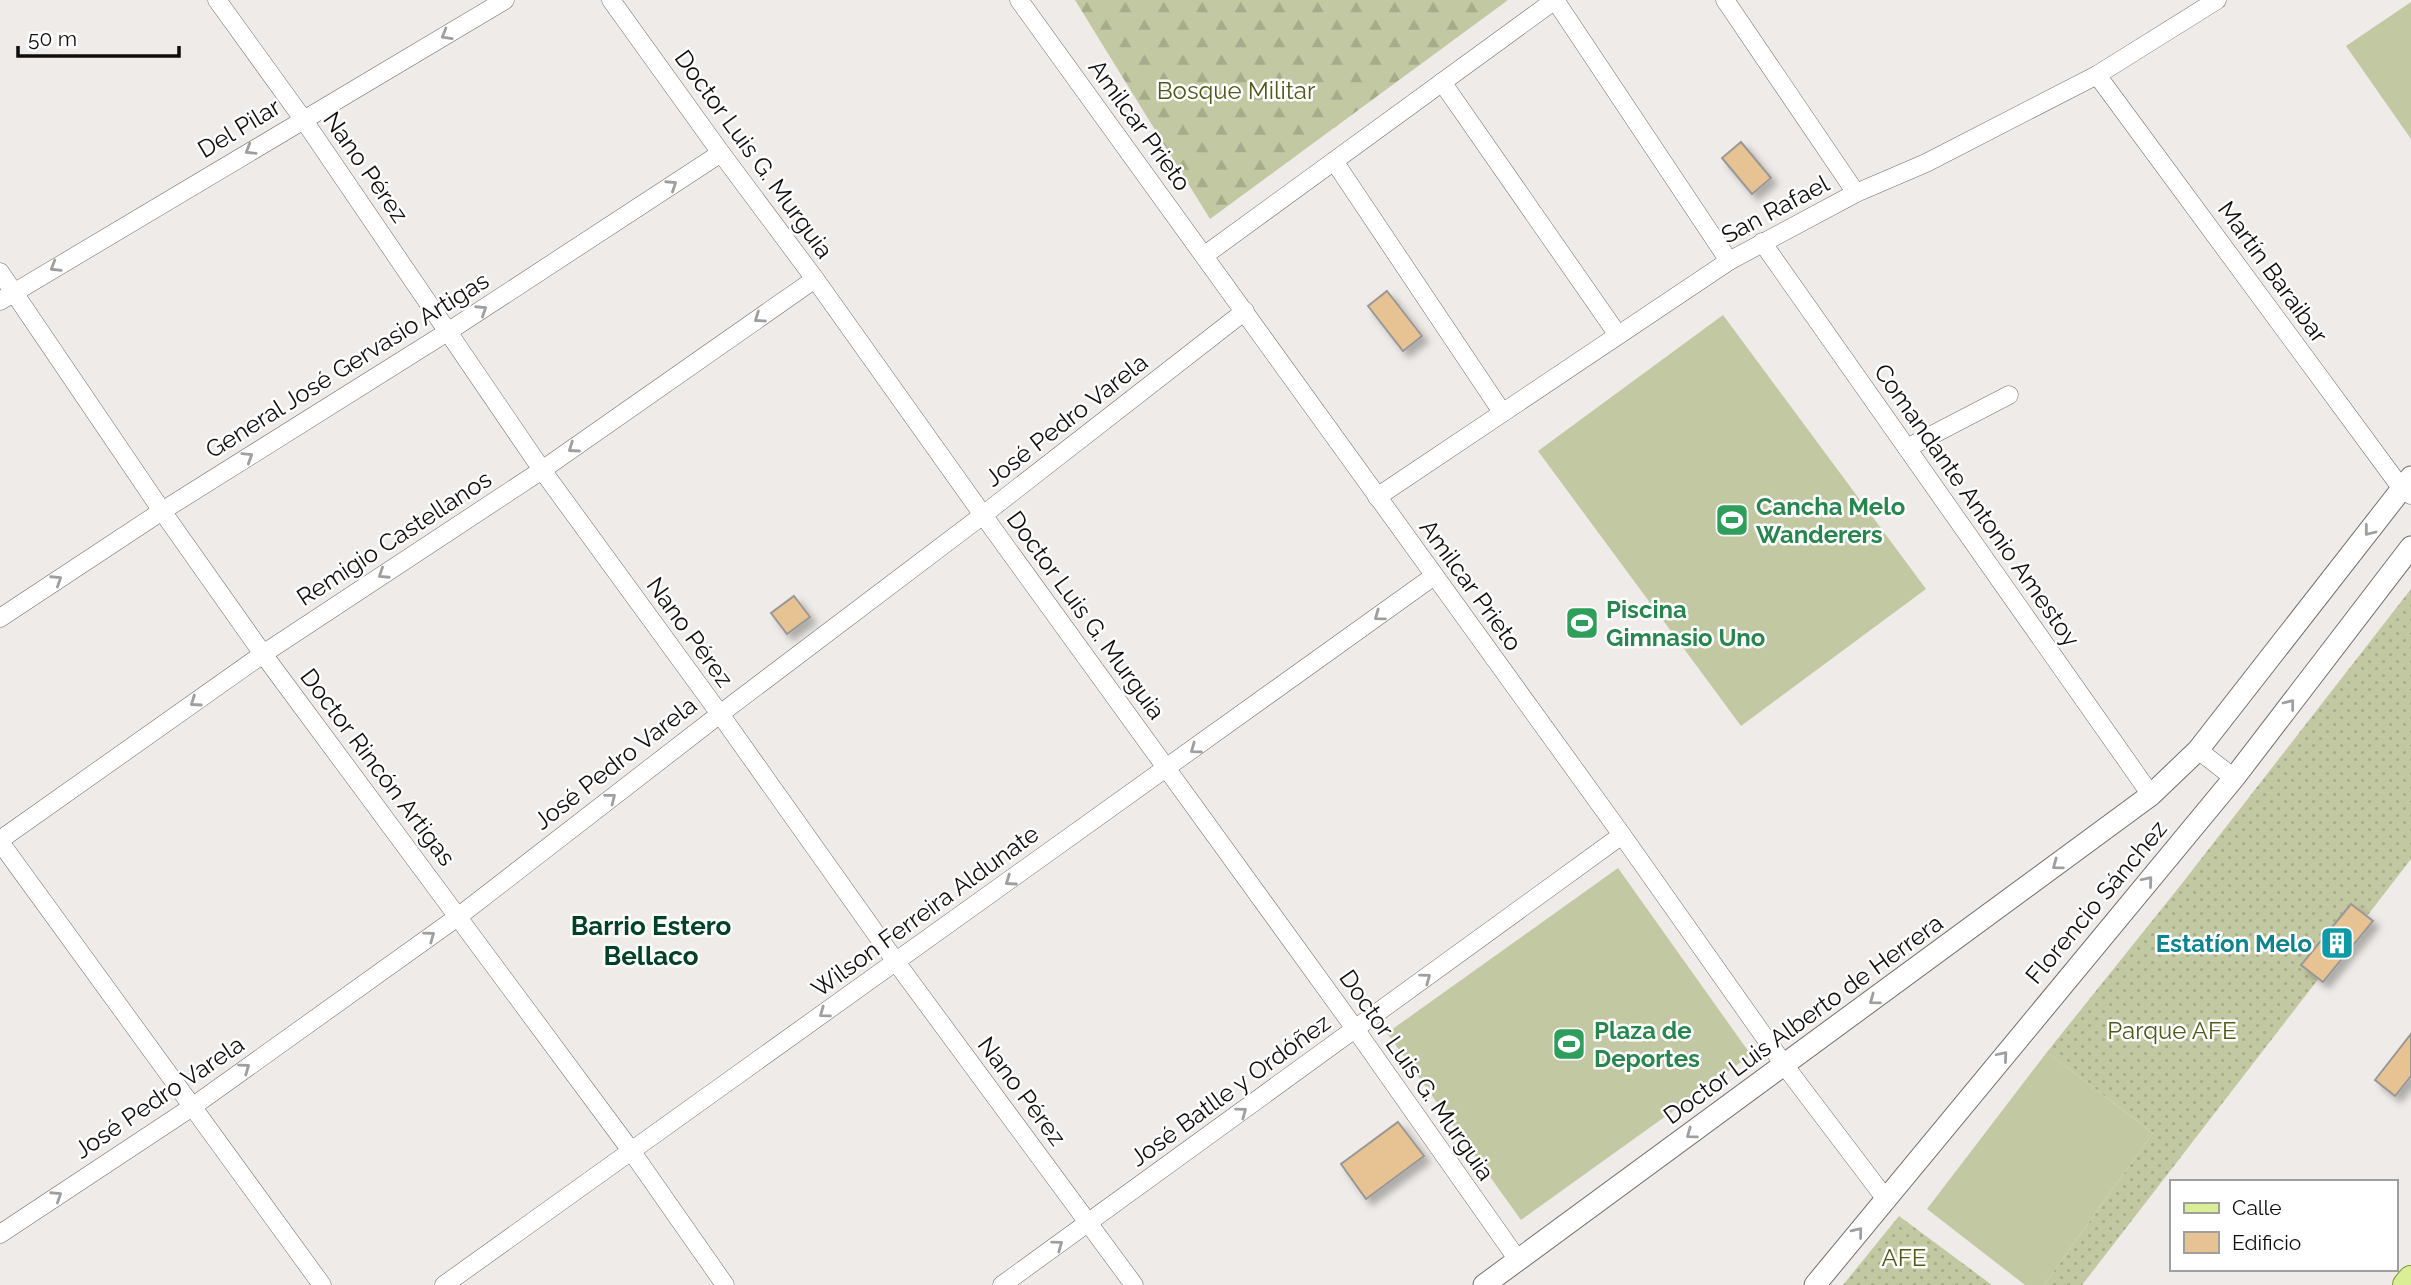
<svg xmlns="http://www.w3.org/2000/svg" width="2411" height="1285" viewBox="0 0 2411 1285" font-family="Raleway,sans-serif">
  <style>
    .grass { fill: url(#grass-dots) }
    .forest { fill: url(#forest-firs) }
    .pitch { fill: #c2c9a2 }
    .building { fill: #e7c393; stroke: #9a9895; stroke-width: 2; filter: url(#shadow) }
    .lines { fill: none; stroke-linecap: round; stroke-linejoin: round }
    .minor-casing { stroke: #72706d; stroke-width: 19 }
    .tertiary-casing { stroke: #72706d; stroke-width: 23 }
    .primary-casing { stroke: #839837; stroke-width: 28 }
    .minor { stroke: #fff; stroke-width: 18 }
    .tertiary { stroke: #fff; stroke-width: 21 }
    .primary { stroke: #daee95; stroke-width: 26 }
    .oneway { stroke: #9f9f9e }
    .labels { text-anchor: middle; dominant-baseline: central; stroke-width: 5; stroke-linejoin: round; paint-order: stroke }
    .park-label { font-size: 24px; fill: #51581a; stroke: #fff }
    .street-label { font-size: 24px; fill: #0f0e0d; stroke: #fff }
    .leisure-label { font-size: 24px; font-weight: bold; fill: #27864d; stroke: #fff; text-anchor: start }
    .culture-label { font-size: 24px; font-weight: bold; fill: #0d838f; stroke: #fff; text-anchor: end }
    .neighbourhood-label { font-size: 26px; font-weight: bold; fill: #004226; stroke: #fff }
  </style>
  <defs>
    <pattern id="grass-dots" width="8" height="8" patternUnits="userSpaceOnUse" patternTransform="scale(1.75)"><rect width="8" height="8" fill="#c2c9a2"/><path d="M2 2h.1M6 6h.1" fill="none" stroke="#a6ab8a" stroke-width="1.8" stroke-linecap="round"/></pattern>
    <pattern id="forest-firs" width="22" height="20" patternUnits="userSpaceOnUse" patternTransform="scale(1.75)"><rect width="22" height="20" fill="#c2c9a2"/><path d="M5 1l3.5 6h-7zM16 11l3.5 6h-7z" fill="#a6ab8a"/></pattern>
    <filter id="shadow"><feDropShadow dx="6" dy="6" stdDeviation="3.5" flood-color="#0004"/></filter>
  </defs>
  <rect width="100%" height="100%" fill="#eeebe8"/>
  <g class="grass">
    <polygon points="2411,589 2411,859 2082,1285 2044,1285 2153,1133 2047,1052 2180,886"/>
    <polygon points="1899,1216 1992,1285 1843,1285"/>
  </g>
  <polygon class="forest" points="1075,0 1508,0 1210,219"/>
  <g class="pitch">
    <polygon points="2411,2 2411,139 2346,46"/>
    <polygon points="1723,315 1926,589 1741,726 1538,451"/>
    <polygon points="1618,868 1751,1055 1521,1220 1387,1033"/>
    <polygon points="2047,1052 2153,1133 2044,1285 2025,1285 1927,1209"/>
  </g>
  <g class="building">
    <polygon points="1741,142 1771,178 1752,194 1722,158"/>
    <polygon points="1387,291 1422,336 1403,351 1368,306"/>
    <polygon points="794,596 810,617 787,634 771,613"/>
    <polygon points="2351,904 2373,921 2323,982 2301,965"/>
    <polygon points="2411,1034 2411,1076 2395,1096 2375,1080"/>
    <polygon points="1398,1122 1424,1156 1366,1199 1341,1164"/>
  </g>
  <g class="lines">
    <defs>
      <g id="minor">
        <polyline points="217,0 303,119 542,470 720,714 896,962 1134,1285"/>
        <polyline points="611,0 721,153 815,279 983,515 1356,1030 1518,1260"/>
        <polyline points="1019,0 1622,835 1785,1066 1885,1198"/>
        <polyline points="1555,0 1729,261"/>
        <polyline points="1725,0 1856,193"/>
        <polyline points="2097,75 2402,489 2411,495"/>
        <polyline points="1442,82 1618,335"/>
        <polyline points="1334,161 1502,412"/>
        <polyline points="1762,242 2151,795"/>
        <polyline points="1205,255 1555,0"/>
        <polyline points="0,272 162,511 263,654 632,1152 725,1285"/>
        <polyline points="0,301 505,0"/>
        <polyline points="1907,448 2009,395"/>
        <polyline points="1377,497 1729,261 1856,193 1926,163 2097,75 2217,0"/>
        <polyline points="0,618 162,511 449,331 721,153"/>
        <polyline points="2198,750 2234,778"/>
        <polyline points="0,840 263,654 542,470 815,279"/>
        <polyline points="0,842 322,1285"/>
        <polyline points="0,1234 192,1107 459,916 720,714 983,515 1245,311"/>
        <polyline points="444,1285 1434,576"/>
        <polyline points="1002,1285 1622,835"/>
      </g>
      <g id="tertiary">
        <polyline points="1484,1285 2151,795 2198,750 2411,477"/>
        <polyline points="1815,1285 2234,778 2411,547"/>
      </g>
      <polyline id="primary" points="2406,1285 2411,1279"/>
    </defs>
    <use href="#minor" class="minor-casing"/>
    <use href="#tertiary" class="tertiary-casing"/>
    <use href="#primary" class="primary-casing"/>
    <use href="#minor" class="minor"/>
    <use href="#tertiary" class="tertiary"/>
    <use href="#primary" class="primary"/>
  </g>
  <defs><path id="oneway-chevron" d="M-2-3.5L2.5 0L-2 3.5" fill="none" stroke-width="1.6" stroke-linecap="round" stroke-linejoin="round" transform="scale(1.75)"/></defs>
  <g class="oneway">
    <use href="#oneway-chevron" transform="translate(446 35) rotate(150)"/>
    <use href="#oneway-chevron" transform="translate(250 150) rotate(149)"/>
    <use href="#oneway-chevron" transform="translate(672 185) rotate(-33)"/>
    <use href="#oneway-chevron" transform="translate(55 267) rotate(149)"/>
    <use href="#oneway-chevron" transform="translate(482 310) rotate(-33)"/>
    <use href="#oneway-chevron" transform="translate(759 318) rotate(145)"/>
    <use href="#oneway-chevron" transform="translate(573 448) rotate(145)"/>
    <use href="#oneway-chevron" transform="translate(248 457) rotate(-32)"/>
    <use href="#oneway-chevron" transform="translate(2369 531) rotate(128)"/>
    <use href="#oneway-chevron" transform="translate(383 574) rotate(147)"/>
    <use href="#oneway-chevron" transform="translate(57 580) rotate(-33)"/>
    <use href="#oneway-chevron" transform="translate(1379 616) rotate(144)"/>
    <use href="#oneway-chevron" transform="translate(195 702) rotate(145)"/>
    <use href="#oneway-chevron" transform="translate(2290 704) rotate(-52)"/>
    <use href="#oneway-chevron" transform="translate(1195 749) rotate(144)"/>
    <use href="#oneway-chevron" transform="translate(611 798) rotate(-38)"/>
    <use href="#oneway-chevron" transform="translate(2057 865) rotate(144)"/>
    <use href="#oneway-chevron" transform="translate(1010 881) rotate(145)"/>
    <use href="#oneway-chevron" transform="translate(2148 881) rotate(-50)"/>
    <use href="#oneway-chevron" transform="translate(430 936) rotate(-36)"/>
    <use href="#oneway-chevron" transform="translate(1426 978) rotate(-36)"/>
    <use href="#oneway-chevron" transform="translate(1874 1000) rotate(144)"/>
    <use href="#oneway-chevron" transform="translate(824 1013) rotate(144)"/>
    <use href="#oneway-chevron" transform="translate(2003 1056) rotate(-50)"/>
    <use href="#oneway-chevron" transform="translate(245 1068) rotate(-36)"/>
    <use href="#oneway-chevron" transform="translate(1242 1112) rotate(-36)"/>
    <use href="#oneway-chevron" transform="translate(1691 1134) rotate(144)"/>
    <use href="#oneway-chevron" transform="translate(57 1196) rotate(-33)"/>
    <use href="#oneway-chevron" transform="translate(1858 1232) rotate(-51)"/>
    <use href="#oneway-chevron" transform="translate(1058 1245) rotate(-36)"/>
  </g>
  <defs>
    <symbol id="stadium-square" viewBox="-11 -11 22 22"><rect x="-9" y="-9" width="18" height="18" rx="4" fill="#2e9e5b" stroke="#fff"/><path d="M0-5a6.5 5 0 1 0 0 10a6.5 5 0 1 0 0-10ZM-3.5-1.8h7v3.6h-7Z" fill="#fff"/></symbol>
    <symbol id="building-square" viewBox="-11 -11 22 22"><rect x="-9" y="-9" width="18" height="18" rx="4" fill="#0f9aa8" stroke="#fff"/><path d="M-4-6H4V6H1V3H-1V6H-4ZM-2.5-4.3h1.7v1.8h-1.7ZM.8-4.3h1.7v1.8H.8ZM-2.5-1h1.7V.8h-1.7ZM.8-1h1.7V.8H.8Z" fill="#fff"/></symbol>
  </defs>
  <g fill-rule="evenodd">
    <use href="#stadium-square" x="1713" y="501" width="38" height="38"/>
    <use href="#stadium-square" x="1563" y="604" width="38" height="38"/>
    <use href="#building-square" x="2318" y="924" width="38" height="38"/>
    <use href="#stadium-square" x="1550" y="1025" width="38" height="38"/>
  </g>
  <g class="labels">
    <g class="park-label">
      <text x="1236" y="90">Bosque Militar</text>
      <text x="2172" y="1030">Parque AFE</text>
      <text x="1904" y="1257">AFE</text>
    </g>
    <g class="street-label">
      <text transform="translate(1140 125) rotate(54)">Amilcar Prieto</text>
      <text transform="translate(239 128) rotate(-31)">Del Pilar</text>
      <text transform="translate(754 154) rotate(54)">Doctor Luis G. Murguia</text>
      <text transform="translate(366 167) rotate(55)">Nano Pérez</text>
      <text transform="translate(1775 209) rotate(-28)">San Rafael</text>
      <text transform="translate(2273 272) rotate(54)">Martín Baraibar</text>
      <text transform="translate(347 365) rotate(-32)">General José Gervasio Artigas</text>
      <text transform="translate(1066 420) rotate(-38)">José Pedro Varela</text>
      <text transform="translate(1977 505) rotate(55)">Comandante Antonio Amestoy</text>
      <text transform="translate(394 538) rotate(-33)">Remigio Castellanos</text>
      <text transform="translate(1471 585) rotate(54)">Amilcar Prieto</text>
      <text transform="translate(1086 615) rotate(54)">Doctor Luis G. Murguia</text>
      <text transform="translate(690 632) rotate(54)">Nano Pérez</text>
      <text transform="translate(615 763) rotate(-38)">José Pedro Varela</text>
      <text transform="translate(378 767) rotate(53)">Doctor Rincón Artigas</text>
      <text transform="translate(2096 902) rotate(-50)">Florencio Sánchez</text>
      <text transform="translate(925 911) rotate(-36)">Wilson Ferreira Aldunate</text>
      <text transform="translate(1803 1019) rotate(-36)">Doctor Luis Alberto de Herrera</text>
      <text transform="translate(1417 1075) rotate(55)">Doctor Luis G. Murguia</text>
      <text transform="translate(1230 1090) rotate(-36)">José Batlle y Ordóñez</text>
      <text transform="translate(1022 1091) rotate(53)">Nano Pérez</text>
      <text transform="translate(159 1097) rotate(-34)">José Pedro Varela</text>
    </g>
    <g class="leisure-label">
      <text x="1756" y="506">Cancha Melo<tspan x="1756" dy="28">Wanderers</tspan></text>
      <text x="1606" y="609">Piscina<tspan x="1606" dy="28">Gimnasio Uno</tspan></text>
      <text x="1594" y="1030">Plaza de<tspan x="1594" dy="28">Deportes</tspan></text>
    </g>
    <g class="culture-label">
      <text x="2312" y="943">Estatíon Melo</text>
    </g>
    <g class="neighbourhood-label">
      <text x="651" y="926">Barrio Estero<tspan x="651" dy="30">Bellaco</tspan></text>
    </g>
  </g>
  <rect x="2170" y="1180" width="228" height="91" fill="#ffffff" stroke="#9f9f9e" stroke-width="2"/>
  <rect x="2184" y="1203" width="35" height="10" fill="#daee95" stroke="#9f9f9e" stroke-width="2"/>
  <text x="2232" y="1215" font-size="21" fill="#0f0e0d">Calle</text>
  <rect x="2184" y="1232" width="35" height="21" fill="#e7c393" stroke="#9f9f9e" stroke-width="2"/>
  <text x="2232" y="1250" font-size="21" fill="#0f0e0d">Edificio</text>
  <path d="M18 46v10h161v-10" fill="none" stroke="#0f0e0d" stroke-width="3.5"/>
  <text x="28" y="46" font-size="21" fill="#0f0e0d" stroke="#ffffff" stroke-width="5" paint-order="stroke">50 m</text>
</svg>
